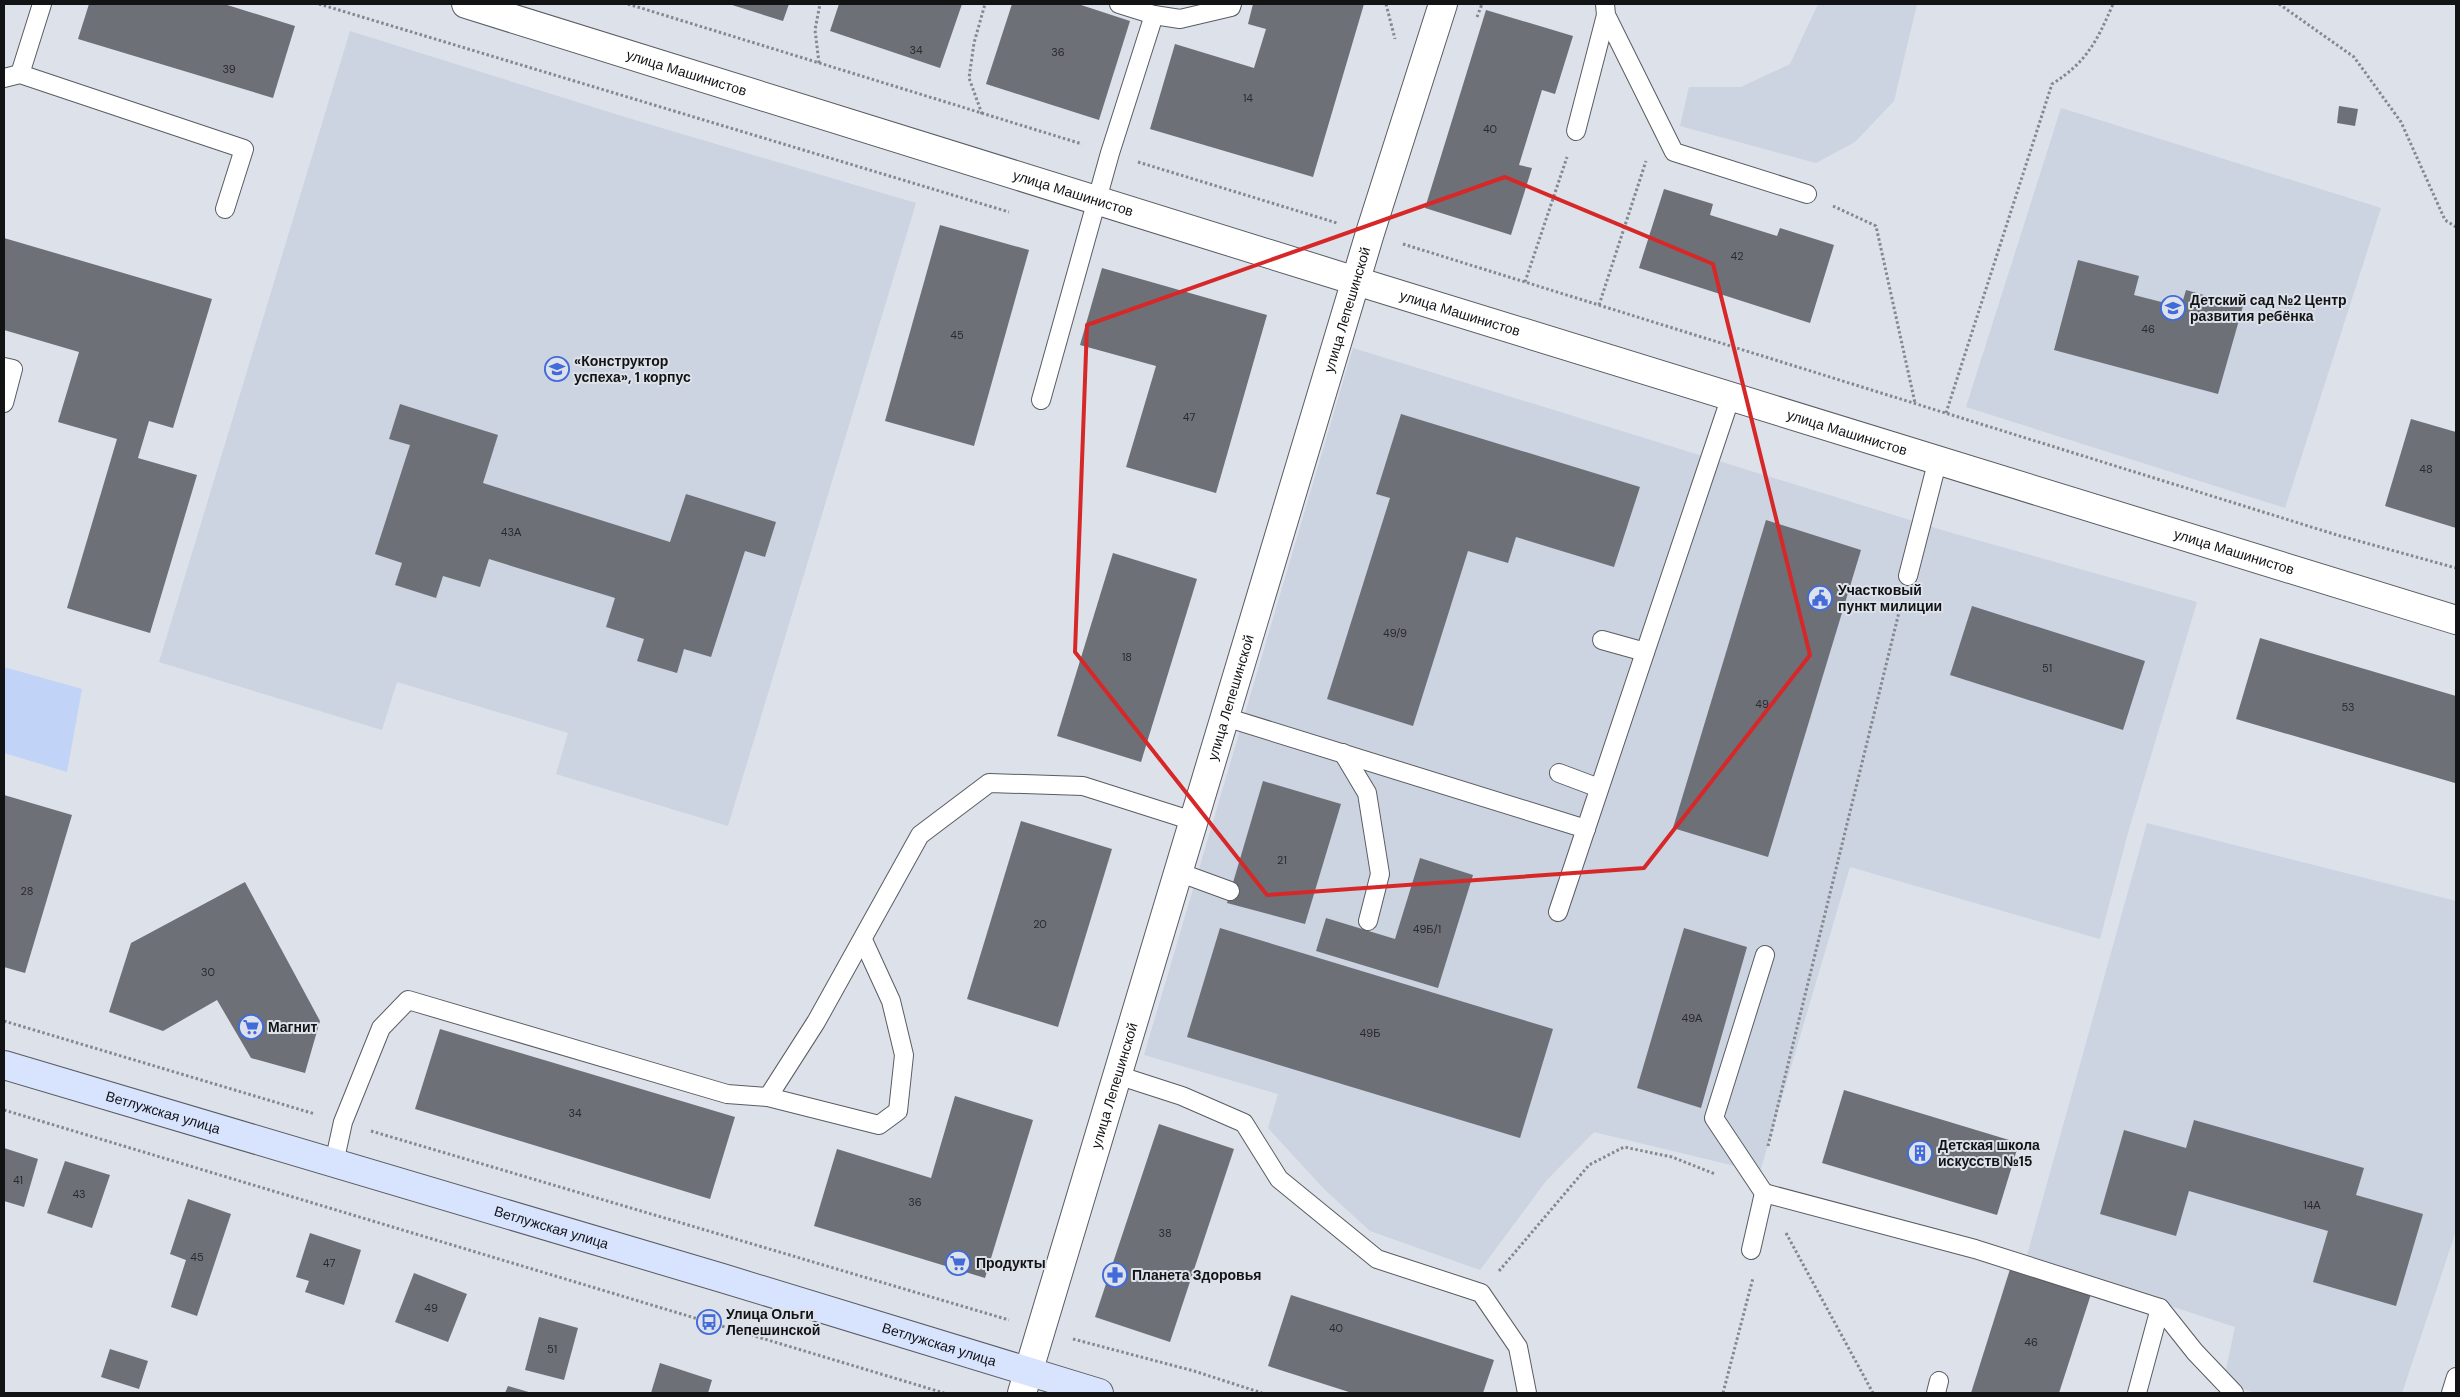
<svg xmlns="http://www.w3.org/2000/svg" width="2460" height="1397" viewBox="0 0 2460 1397" font-family="'DM Sans',sans-serif">
  <style>
    .built { fill: #ccd3e1 }
    .green { fill: #c2d3f8 }
    .building { fill: #6d7077 }
    .lines { fill: none; stroke-linecap: round; stroke-linejoin: round }
    .service-casing { stroke: #595c62; stroke-width: 20 }
    .minor-casing { stroke: #595c62; stroke-width: 30 }
    .secondary-casing { stroke: #595c62; stroke-width: 30 }
    .path { stroke: #85888d; stroke-width: 3; stroke-dasharray: 2.5 2.5; stroke-linecap: butt }
    .service { stroke: #fff; stroke-width: 18 }
    .minor { stroke: #fff; stroke-width: 28 }
    .secondary { stroke: #d8e3fe; stroke-width: 28 }
    .marked { fill: none; stroke: #d62828; stroke-width: 4; stroke-linejoin: round }
    .labels { text-anchor: middle; dominant-baseline: central; stroke-width: 4; stroke-linejoin: round; paint-order: stroke }
    .number-label { font-size: 11px; fill: #292a2e }
    .street-label { font-size: 14px; fill: #121315; stroke: #dde1e9 }
    .poi-label { font-size: 14px; font-weight: bold; fill: #121315; stroke: #dde1e9; text-anchor: start }
  </style>
  <rect width="100%" height="100%" fill="#dde1e9"/>
  <g class="built">
    <polygon points="1818,4 1917,4 1894,101 1855,142 1816,163 1680,126 1689,87 1741,87 1790,64"/>
    <polygon points="350,31 638,121 916,203 728,826 556,774 568,733 397,682 382,730 159,662"/>
    <polygon points="2061,108 2381,208 2285,508 1966,407"/>
    <polygon points="1353,348 1952,533 2197,602 2129,829 2100,939 1850,867 1760,1172 1594,1132 1546,1181 1480,1270 1370,1231 1324,1189 1268,1128 1278,1094 1144,1055"/>
    <polygon points="2147,823 2456,901 2456,1231 2402,1393 2256,1393 2223,1383 2235,1327 2026,1259"/>
  </g>
  <polygon class="green" points="4,667 82,689 67,772 4,753"/>
  <g class="building">
    <polygon points="89,4 224,4 295,26 273,98 78,39"/>
    <polygon points="729,4 789,4 783,21"/>
    <polygon points="839,4 962,4 940,68 830,31"/>
    <polygon points="1012,4 1078,4 1130,21 1099,120 986,84"/>
    <polygon points="1253,4 1364,4 1313,177 1150,129 1175,44 1254,68 1266,29 1248,24"/>
    <polygon points="1486,10 1573,36 1555,94 1542,90 1519,165 1532,168 1511,235 1425,208"/>
    <polygon points="2339,106 2358,109 2355,126 2337,123"/>
    <polygon points="1664,189 1713,204 1710,215 1777,236 1780,228 1834,245 1810,323 1639,268"/>
    <polygon points="940,225 1029,250 974,446 885,421"/>
    <polygon points="4,238 212,299 173,428 149,421 138,458 197,475 150,633 67,608 117,439 58,422 79,352 4,330"/>
    <polygon points="2078,260 2139,276 2134,295 2181,307 2186,290 2243,306 2218,394 2054,350"/>
    <polygon points="1102,268 1267,315 1216,493 1126,467 1156,366 1080,345"/>
    <polygon points="400,404 498,435 483,483 670,542 686,494 776,522 765,557 745,551 711,657 684,649 677,673 637,661 644,639 606,627 615,598 489,559 480,587 443,576 436,598 395,585 402,563 375,554 410,445 389,439"/>
    <polygon points="1401,414 1640,487 1614,567 1516,537 1508,563 1468,551 1413,726 1327,699 1390,498 1376,494"/>
    <polygon points="2411,419 2456,432 2456,528 2385,506"/>
    <polygon points="1766,520 1861,550 1768,857 1673,828"/>
    <polygon points="1113,553 1197,579 1141,762 1057,736"/>
    <polygon points="1972,606 2145,661 2123,730 1950,675"/>
    <polygon points="2260,638 2456,696 2455,783 2236,719"/>
    <polygon points="1263,781 1341,804 1305,924 1227,903"/>
    <polygon points="4,795 72,815 25,973 4,967"/>
    <polygon points="1021,821 1112,849 1058,1027 967,999"/>
    <polygon points="1420,858 1473,875 1438,988 1316,951 1326,918 1395,939"/>
    <polygon points="245,882 320,1021 305,1073 251,1058 217,1000 163,1031 109,1012 131,943"/>
    <polygon points="1220,928 1553,1029 1520,1138 1187,1037"/>
    <polygon points="1684,928 1747,947 1701,1108 1637,1088"/>
    <polygon points="440,1029 735,1117 710,1199 415,1109"/>
    <polygon points="1844,1090 2019,1143 1997,1215 1822,1163"/>
    <polygon points="955,1096 1033,1120 985,1278 814,1226 837,1149 931,1178"/>
    <polygon points="2194,1120 2364,1168 2356,1195 2423,1214 2396,1306 2313,1282 2328,1231 2189,1191 2176,1236 2100,1214 2124,1130 2186,1148"/>
    <polygon points="1159,1124 1234,1149 1170,1342 1095,1317"/>
    <polygon points="4,1148 38,1159 24,1207 4,1201"/>
    <polygon points="65,1161 110,1175 92,1228 47,1213"/>
    <polygon points="188,1199 231,1214 197,1316 171,1307 186,1260 170,1254"/>
    <polygon points="310,1233 361,1250 344,1305 305,1292 309,1281 296,1277"/>
    <polygon points="2011,1266 2092,1291 2059,1393 1971,1393"/>
    <polygon points="414,1273 467,1294 448,1342 395,1322"/>
    <polygon points="1291,1295 1494,1360 1483,1393 1352,1393 1268,1366"/>
    <polygon points="539,1317 578,1328 564,1380 525,1370"/>
    <polygon points="110,1349 148,1361 139,1389 101,1377"/>
    <polygon points="660,1363 712,1380 708,1393 651,1393"/>
    <polygon points="508,1386 532,1393 505,1393"/>
  </g>
  <g class="lines">
    <defs>
      <g id="service">
        <polyline points="1119,4 1154,15 1180,19 1231,7 1232,4"/>
        <polyline points="1605,4 1606,15 1674,152 1807,194"/>
        <polyline points="20,74 42,4"/>
        <polyline points="4,78 20,74 244,149 225,209"/>
        <polyline points="1576,131 1606,15"/>
        <polyline points="4,367 13,369 4,403"/>
        <polyline points="1041,400 1110,153 1154,15"/>
        <polyline points="1908,576 1938,459"/>
        <polyline points="1602,640 1645,652"/>
        <polyline points="1225,717 1586,829"/>
        <polyline points="1343,753 1367,793 1380,874 1368,921"/>
        <polyline points="1559,773 1599,788"/>
        <polyline points="1178,872 1230,891"/>
        <polyline points="1558,912 1731,396"/>
        <polyline points="1117,1075 1182,1096 1244,1123 1279,1179 1377,1259 1481,1293 1518,1347 1527,1393"/>
        <polyline points="768,1097 879,1125 898,1111 904,1055 891,1001 863,940"/>
        <polyline points="334,1163 343,1122 381,1028 408,1000 727,1094 768,1097 816,1022 920,835 989,783 1083,786 1193,821"/>
        <polyline points="1764,1193 1714,1118 1765,955"/>
        <polyline points="1751,1250 1764,1193 1975,1249 2160,1308 2137,1393"/>
        <polyline points="2160,1308 2195,1352 2234,1393"/>
        <polyline points="1936,1393 1939,1381"/>
        <polyline points="2451,1393 2456,1377"/>
      </g>
      <g id="minor">
        <path id="s1" d="M466,4L1356,281L2456,620"/>
        <path id="s2" d="M1022,1393L1370,233L1443,4"/>
      </g>
      <g id="secondary">
        <path id="s3" d="M4,1065L722,1278L1099,1393"/>
      </g>
    </defs>
    <use href="#service" class="service-casing"/>
    <use href="#minor" class="minor-casing"/>
    <use href="#secondary" class="secondary-casing"/>
    <g class="path">
      <polyline points="319,4 1009,212"/>
      <polyline points="628,4 1082,144"/>
      <polyline points="1386,4 1395,39"/>
      <polyline points="2279,4 2354,57 2401,122 2445,220 2456,227"/>
      <polyline points="1477,17 1482,4"/>
      <polyline points="819,63 815,30 820,4"/>
      <polyline points="982,114 969,78 974,43 985,4"/>
      <polyline points="1138,162 1337,223"/>
      <polyline points="1833,206 1876,226 1915,403"/>
      <polyline points="1403,244 2337,535 2456,568"/>
      <polyline points="1525,282 1567,157"/>
      <polyline points="1599,305 1646,161"/>
      <path d="M1946,413L2052,84C2087,62 2097,41 2113,4"/>
      <polyline points="4,1021 315,1114"/>
      <polyline points="4,1110 944,1393"/>
      <polyline points="371,1131 1009,1320"/>
      <polyline points="1768,1146 1901,604"/>
      <polyline points="1786,1233 1873,1393"/>
      <polyline points="1499,1271 1589,1165 1624,1147 1672,1157 1715,1174"/>
      <polyline points="1073,1339 1194,1371 1262,1393"/>
      <polyline points="1723,1393 1753,1278"/>
    </g>
    <use href="#service" class="service"/>
    <use href="#minor" class="minor"/>
    <use href="#secondary" class="secondary"/>
  </g>
  <path class="marked" d="M1505,177L1713,264L1810,655L1644,868L1267,895L1075,652L1087,325Z"/>
  <defs>
    <symbol id="school-ring" viewBox="-11 -11 22 22"><circle r="9.5" fill="#dde1e9" stroke="#416adb" stroke-width="1.5"/><path d="M0-5L7-2L0 1L-7-2ZM-4 1L0 2.5L4 1V4Q0 6-4 4Z" fill="#416adb"/></symbol>
    <symbol id="civic-ring" viewBox="-11 -11 22 22"><circle r="9.5" fill="#dde1e9" stroke="#416adb" stroke-width="1.5"/><path d="M-.6-6.5H3V-4.5H.6V-3L4-1V1h2V6H-6V1h2V-1L-.6-3ZM-1.2 2.5V6h2.4V2.5Z" fill="#416adb"/></symbol>
    <symbol id="supermarket-ring" viewBox="-11 -11 22 22"><circle r="9.5" fill="#dde1e9" stroke="#416adb" stroke-width="1.5"/><path d="M-6-5.5h2.5l.6 2H6L4.5 2H-2.5L-4.4-4H-6ZM-1.5 3.2a1.3 1.3 0 1 0 .1 0ZM3 3.2a1.3 1.3 0 1 0 .1 0Z" fill="#416adb"/></symbol>
    <symbol id="building-ring" viewBox="-11 -11 22 22"><circle r="9.5" fill="#dde1e9" stroke="#416adb" stroke-width="1.5"/><path d="M-4-6H4V6H1V3H-1V6H-4ZM-2.5-4.3h1.7v1.8h-1.7ZM.8-4.3h1.7v1.8H.8ZM-2.5-1h1.7V.8h-1.7ZM.8-1h1.7V.8H.8Z" fill="#416adb"/></symbol>
    <symbol id="pharmacy-ring" viewBox="-11 -11 22 22"><circle r="9.5" fill="#dde1e9" stroke="#416adb" stroke-width="1.5"/><path d="M-2-6h4v4h4v4h-4v4h-4v-4h-4v-4h4Z" fill="#416adb"/></symbol>
    <symbol id="bus-ring" viewBox="-11 -11 22 22"><circle r="9.5" fill="#dde1e9" stroke="#416adb" stroke-width="1.5"/><path d="M-5-6H5V4H4V6H2V4H-2V6H-4V4H-5ZM-3.5-4V0h7V-4ZM-3.5 1.2v1.5H-2V1.2ZM2 1.2v1.5H3.5V1.2Z" fill="#416adb"/></symbol>
  </defs>
  <g fill-rule="evenodd">
    <use href="#school-ring" x="2159" y="294" width="28" height="28"/>
    <use href="#school-ring" x="543" y="355" width="28" height="28"/>
    <use href="#civic-ring" x="1806" y="584" width="28" height="28"/>
    <use href="#supermarket-ring" x="237" y="1013" width="28" height="28"/>
    <use href="#building-ring" x="1906" y="1139" width="28" height="28"/>
    <use href="#supermarket-ring" x="944" y="1249" width="28" height="28"/>
    <use href="#pharmacy-ring" x="1101" y="1261" width="28" height="28"/>
    <use href="#bus-ring" x="695" y="1308" width="28" height="28"/>
  </g>
  <g class="labels">
    <g class="number-label">
      <text x="916" y="50">34</text>
      <text x="1058" y="52">36</text>
      <text x="229" y="69">39</text>
      <text x="1248" y="98">14</text>
      <text x="1490" y="129">40</text>
      <text x="1737" y="256">42</text>
      <text x="2148" y="329">46</text>
      <text x="957" y="335">45</text>
      <text x="1189" y="417">47</text>
      <text x="2426" y="469">48</text>
      <text x="511" y="532">43А</text>
      <text x="1395" y="633">49/9</text>
      <text x="1127" y="657">18</text>
      <text x="2047" y="668">51</text>
      <text x="1762" y="704">49</text>
      <text x="2348" y="707">53</text>
      <text x="1282" y="860">21</text>
      <text x="27" y="891">28</text>
      <text x="1040" y="924">20</text>
      <text x="1427" y="929">49Б/1</text>
      <text x="208" y="972">30</text>
      <text x="1692" y="1018">49А</text>
      <text x="1370" y="1033">49Б</text>
      <text x="575" y="1113">34</text>
      <text x="18" y="1180">41</text>
      <text x="79" y="1194">43</text>
      <text x="915" y="1202">36</text>
      <text x="2312" y="1205">14А</text>
      <text x="1165" y="1233">38</text>
      <text x="197" y="1257">45</text>
      <text x="329" y="1263">47</text>
      <text x="431" y="1308">49</text>
      <text x="1336" y="1328">40</text>
      <text x="2031" y="1342">46</text>
      <text x="552" y="1349">51</text>
    </g>
    <g class="street-label">
      <text stroke="none"><textPath href="#s1" startOffset="231">улица Машинистов</textPath></text>
      <text stroke="none"><textPath href="#s1" startOffset="636">улица Машинистов</textPath></text>
      <text stroke="none"><textPath href="#s2" startOffset="1131">улица Лепешинской</textPath></text>
      <text stroke="none"><textPath href="#s1" startOffset="1041">улица Машинистов</textPath></text>
      <text stroke="none"><textPath href="#s1" startOffset="1446">улица Машинистов</textPath></text>
      <text stroke="none"><textPath href="#s1" startOffset="1851">улица Машинистов</textPath></text>
      <text stroke="none"><textPath href="#s2" startOffset="726">улица Лепешинской</textPath></text>
      <text stroke="none"><textPath href="#s2" startOffset="321">улица Лепешинской</textPath></text>
      <text stroke="none"><textPath href="#s3" startOffset="166">Ветлужская улица</textPath></text>
      <text stroke="none"><textPath href="#s3" startOffset="571">Ветлужская улица</textPath></text>
      <text stroke="none"><textPath href="#s3" startOffset="976">Ветлужская улица</textPath></text>
    </g>
    <g class="poi-label">
      <text x="2190" y="300">Детский сад №2 Центр<tspan x="2190" dy="16">развития ребёнка</tspan></text>
      <text x="574" y="361">«Конструктор<tspan x="574" dy="16">успеха», 1 корпус</tspan></text>
      <text x="1838" y="590">Участковый<tspan x="1838" dy="16">пункт милиции</tspan></text>
      <text x="268" y="1027">Магнит</text>
      <text x="1938" y="1145">Детская школа<tspan x="1938" dy="16">искусств №15</tspan></text>
      <text x="976" y="1263">Продукты</text>
      <text x="1132" y="1275">Планета Здоровья</text>
      <text x="726" y="1314">Улица Ольги<tspan x="726" dy="16">Лепешинской</tspan></text>
    </g>
  </g>
  <rect width="2460" height="1397" fill="none" stroke="#121315" stroke-width="10"/>
</svg>
